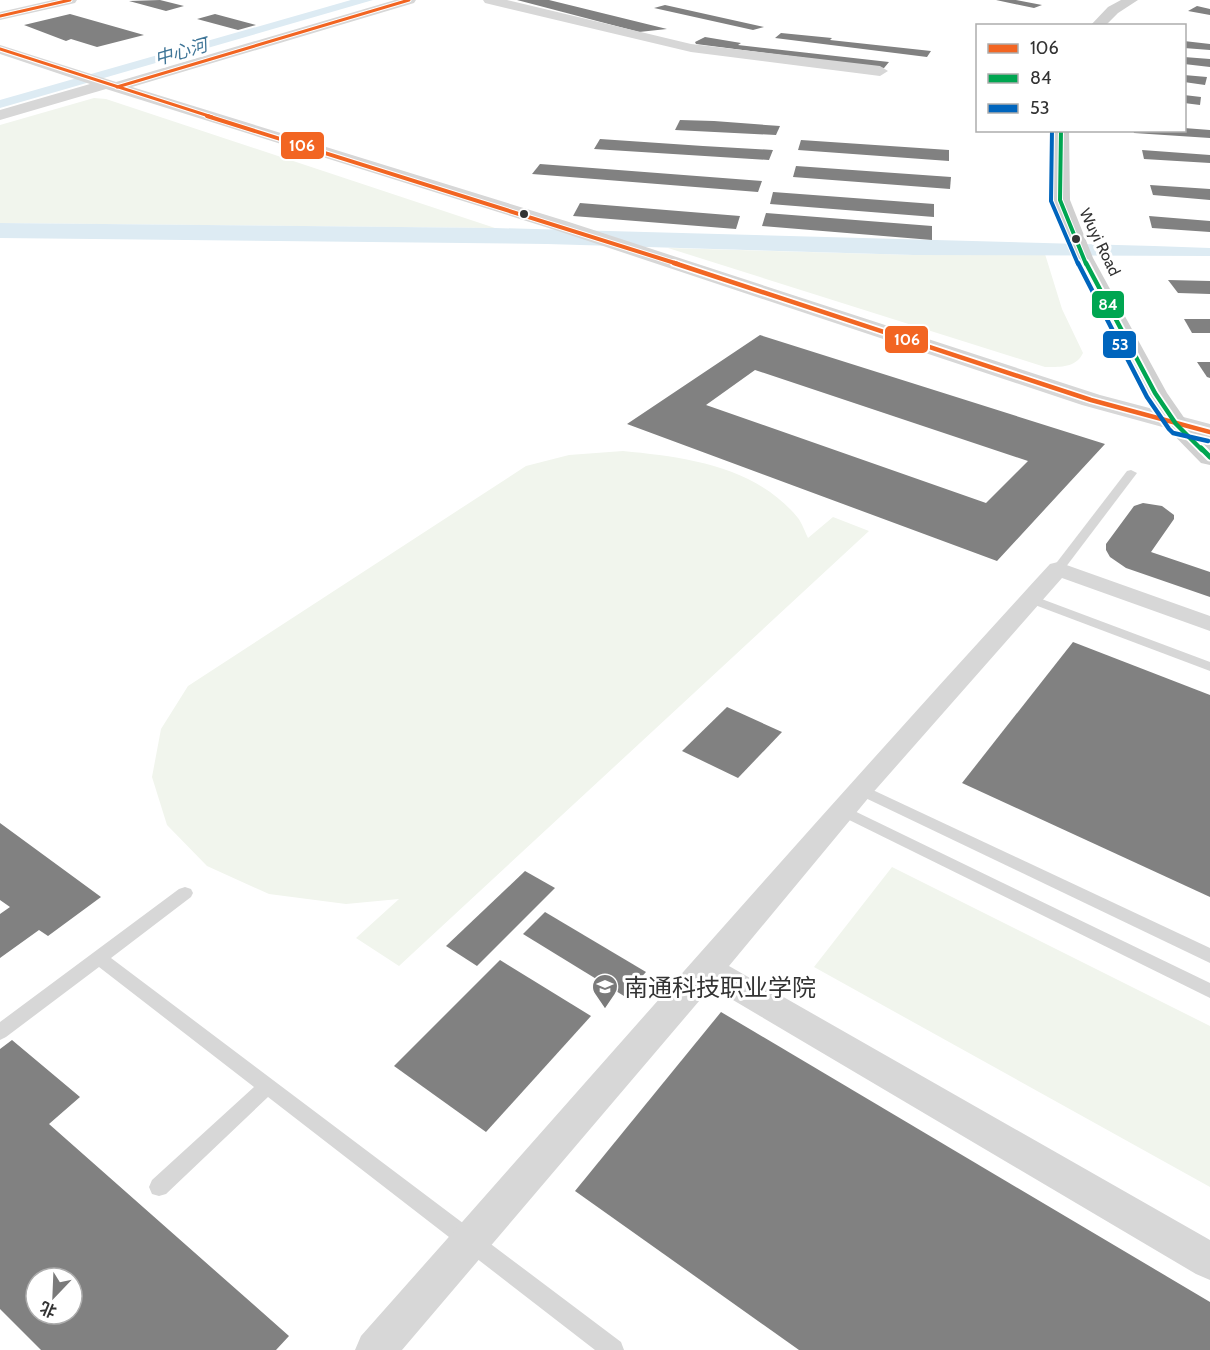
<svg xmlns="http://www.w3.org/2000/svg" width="1210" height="1350" viewBox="0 0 1210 1350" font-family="Cabin,'Noto Sans SC',sans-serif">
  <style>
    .green { fill: #f1f5ed }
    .water { fill: #ddebf3 }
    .building { fill: #818181; fill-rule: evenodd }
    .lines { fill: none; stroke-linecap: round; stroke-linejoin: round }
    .service { fill: #d7d7d7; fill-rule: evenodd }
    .minor { fill: #d7d7d7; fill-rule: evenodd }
    .tertiary { fill: #d7d7d7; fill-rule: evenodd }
    .secondary { fill: #d0d0d0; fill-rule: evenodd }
    .bus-1-far2-casing { stroke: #fff; stroke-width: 5 }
    .bus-1-far1-casing { stroke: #fff; stroke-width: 6 }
    .bus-1-casing { stroke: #fff; stroke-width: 8 }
    .bus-2-far2-casing { stroke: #fff; stroke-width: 6 }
    .bus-2-far1-casing { stroke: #fff; stroke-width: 8 }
    .bus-2-casing { stroke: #fff; stroke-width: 9 }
    .bus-3-far1-casing { stroke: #fff; stroke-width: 6 }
    .bus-3-casing { stroke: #fff; stroke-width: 8 }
    .bus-1-far2 { stroke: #f26522; stroke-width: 3 }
    .bus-1-far1 { stroke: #f26522; stroke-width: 4 }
    .bus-1 { stroke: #f26522; stroke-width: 4.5 }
    .bus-2-far2 { stroke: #00a651; stroke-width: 4 }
    .bus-2-far1 { stroke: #00a651; stroke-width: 4.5 }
    .bus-2 { stroke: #00a651; stroke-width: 5 }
    .bus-3-far1 { stroke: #0065bd; stroke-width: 4 }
    .bus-3 { stroke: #0065bd; stroke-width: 4.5 }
    .bus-dot { fill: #333; stroke: #fff; stroke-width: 2 }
    .labels { text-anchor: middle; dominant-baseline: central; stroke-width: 6; stroke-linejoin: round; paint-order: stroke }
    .far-street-label { font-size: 16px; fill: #333; stroke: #fff }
    .far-water-label { font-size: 18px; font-style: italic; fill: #3f7597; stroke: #fff }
    .near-poi-label { font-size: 24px; fill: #333; stroke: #fff; text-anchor: start }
    .line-badge { stroke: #fff; stroke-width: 2 }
    .badge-label { font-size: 16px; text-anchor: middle; font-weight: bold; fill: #fff }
  </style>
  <rect width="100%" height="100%" fill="#fff"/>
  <g class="green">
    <polygon points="94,98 106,99 495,228 0,223 0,125"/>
    <path d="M668,248L914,255L1045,254L1062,309L1083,353C1076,368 1060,367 1045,367Z"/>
    <path d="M623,451C685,457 756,466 798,518C802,523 805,532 808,538L833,517L869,531L399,966L356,938L399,899L346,904L269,894L207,866L167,825L152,777L161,729L188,686L526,466L569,455Z"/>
    <polygon points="892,867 1210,1026 1210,1187 814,967"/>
  </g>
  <g class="water">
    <polygon points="351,0 373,0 0,108 0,100"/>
    <polygon points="0,223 495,228 1154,246 1210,248 1210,256 914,255 547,244 0,238"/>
  </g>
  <g class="building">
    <polygon points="160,0 184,6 166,11 129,1"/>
    <polygon points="517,0 549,0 667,29 639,32"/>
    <polygon points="996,0 1016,0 1042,5 1034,8"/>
    <polygon points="665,5 764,27 753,30 654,8"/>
    <polygon points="1197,6 1210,9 1210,15 1188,11"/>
    <polygon points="70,14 144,35 97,47 71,39 66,41 24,25"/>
    <polygon points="215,14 256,25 238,30 197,19"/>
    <polygon points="781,33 832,38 830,40 931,51 927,57 775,38"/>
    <polygon points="705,37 741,43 738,45 889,62 884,68 696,44 695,42"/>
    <polygon points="1184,41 1210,44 1210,50 1184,48"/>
    <polygon points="1184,57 1210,59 1210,67 1184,64"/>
    <polygon points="1184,75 1207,77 1205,85 1184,82"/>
    <polygon points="1184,95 1201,97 1200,105 1184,103"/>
    <polygon points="680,120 714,121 780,126 776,135 675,130"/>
    <polygon points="1184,128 1210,130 1210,138 1134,133 1133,130 1184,130"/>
    <polygon points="600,139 703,146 773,150 769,160 594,149"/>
    <polygon points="801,140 949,150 949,161 798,150"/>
    <polygon points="1142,150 1210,155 1210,163 1144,159"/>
    <polygon points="540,164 762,181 758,192 532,174"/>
    <polygon points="796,166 951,177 950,189 793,177"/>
    <polygon points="1150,185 1210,189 1210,200 1153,195"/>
    <polygon points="773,192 934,204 934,217 770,204"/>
    <polygon points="580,203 740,216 736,229 573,216"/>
    <polygon points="766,213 932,226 932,240 762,226"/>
    <polygon points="1149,216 1210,221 1210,232 1152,228"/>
    <polygon points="1168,280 1210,281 1210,294 1178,293"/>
    <polygon points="1184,319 1210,319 1210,333 1192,333"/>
    <path d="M760,335L1105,444L997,561L627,424ZM755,370L1028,461L986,503L706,405Z"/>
    <polygon points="1197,362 1210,362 1210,378 1207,377"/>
    <polygon points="1143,503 1162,506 1174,515 1174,519 1151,552 1210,572 1210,597 1126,568 1110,557 1106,550 1106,544 1134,506"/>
    <polygon points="1073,642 1210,695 1210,897 962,783"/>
    <polygon points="727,707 782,732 738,778 682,751"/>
    <polygon points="0,823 101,897 48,936 39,930 0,958 0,914 10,907 0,900"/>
    <polygon points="525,871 555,888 477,966 446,946"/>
    <polygon points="545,912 646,972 624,996 523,934"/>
    <polygon points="500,960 591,1016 486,1132 394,1066"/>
    <polygon points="721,1012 1210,1302 1210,1350 799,1350 575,1191"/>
    <path d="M12,1040L80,1097L49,1124L289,1336L276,1350H41L0,1309V1049ZM36,1278H72V1314H36Z"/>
  </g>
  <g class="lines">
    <g class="service">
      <polygon points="1131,470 1137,473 1062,572 1054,572 1052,569 1054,566 1127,471"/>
      <polygon points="1031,595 1210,662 1210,671 1027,602 1025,599 1027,596"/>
      <polygon points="860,784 1210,948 1210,963 855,793 853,789 855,785"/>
      <polygon points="842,805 1210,983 1210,998 837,814 834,810 837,806"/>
      <polygon points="185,887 191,889 193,893 191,897 111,958 621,1342 624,1350 595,1350 268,1097 166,1194 159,1196 152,1194 149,1187 152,1180 254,1087 99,967 6,1037 0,1040 0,1022 179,889"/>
    </g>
    <path class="minor" d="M1058,562L1210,616V631L1062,578L870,796L729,966L1210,1240V1280L1196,1274L711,987L402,1350H355L361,1336C590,1078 817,818 1050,564Z"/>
    <g class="tertiary">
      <polygon points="53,0 77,0 75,3 0,20 0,12"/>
      <polygon points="395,0 416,0 414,3 132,87 569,222 1100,395 1210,424 1210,440 1082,405 555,230 106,89 0,120 0,110 90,84 0,54 0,45 116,82"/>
      <polygon points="483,0 507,0 691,44 880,66 888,71 880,76 691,52 485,3"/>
    </g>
    <g class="secondary">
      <polygon points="1121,0 1138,0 1118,13 1105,26 1090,26 1108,7"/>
      <polygon points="1052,130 1069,130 1070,200 1093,258 1167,393 1185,419 1210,442 1210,465 1201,463 1163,424 1143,393 1073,258 1050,200"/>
    </g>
    <defs>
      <g id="bus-1-far2">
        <polyline points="0,16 70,0"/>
        <polyline points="0,49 212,117"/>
        <polyline points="117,87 409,0"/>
      </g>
      <polyline id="bus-1-far1" points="207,116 678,264"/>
      <polyline id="bus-1" points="674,263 1091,400 1210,432"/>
      <polyline id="bus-2-far2" points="1061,130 1060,200 1086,264"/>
      <polyline id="bus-2-far1" points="1086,263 1155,393 1176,424 1202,450"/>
      <polyline id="bus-2" points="1201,448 1210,457"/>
      <polyline id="bus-3-far1" points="1052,130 1051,201 1078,264"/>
      <polyline id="bus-3" points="1078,263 1147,397 1169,429 1173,433 1208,441"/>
    </defs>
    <use href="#bus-1-far2" class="bus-1-far2-casing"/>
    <use href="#bus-1-far1" class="bus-1-far1-casing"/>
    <use href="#bus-1" class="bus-1-casing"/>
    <use href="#bus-2-far2" class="bus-2-far2-casing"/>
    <use href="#bus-2-far1" class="bus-2-far1-casing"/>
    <use href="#bus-2" class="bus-2-casing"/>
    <use href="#bus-3-far1" class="bus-3-far1-casing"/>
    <use href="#bus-3" class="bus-3-casing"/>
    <use href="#bus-1-far2" class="bus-1-far2"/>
    <use href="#bus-1-far1" class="bus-1-far1"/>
    <use href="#bus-1" class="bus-1"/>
    <use href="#bus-2-far2" class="bus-2-far2"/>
    <use href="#bus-2-far1" class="bus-2-far1"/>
    <use href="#bus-2" class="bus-2"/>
    <use href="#bus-3-far1" class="bus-3-far1"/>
    <use href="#bus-3" class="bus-3"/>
  </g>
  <defs>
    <symbol id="university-pin" viewBox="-11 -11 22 30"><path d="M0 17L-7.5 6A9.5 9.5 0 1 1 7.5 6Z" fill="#7a7a7a" stroke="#fff"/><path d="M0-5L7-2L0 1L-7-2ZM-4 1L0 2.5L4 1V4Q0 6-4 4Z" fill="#fff"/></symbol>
  </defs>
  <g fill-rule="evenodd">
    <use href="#university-pin" x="590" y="972" width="30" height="40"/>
  </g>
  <g class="bus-dot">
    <circle cx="524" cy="214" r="5"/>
    <circle cx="1076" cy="239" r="5"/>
  </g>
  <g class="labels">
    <g class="far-street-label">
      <text transform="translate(1100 242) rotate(64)">Wuyi Road</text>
    </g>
    <g class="far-water-label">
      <text transform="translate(181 52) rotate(-16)">中心河</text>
    </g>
    <g class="near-poi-label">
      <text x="624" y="987">南通科技职业学院</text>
    </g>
  </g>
  <g class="line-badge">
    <rect x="280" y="131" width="45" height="29" rx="6" fill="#f26522"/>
    <rect x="1091" y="290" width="34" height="29" rx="6" fill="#00a651"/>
    <rect x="884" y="325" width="45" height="29" rx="6" fill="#f26522"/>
    <rect x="1102" y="330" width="35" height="29" rx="6" fill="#0065bd"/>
  </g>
  <g class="badge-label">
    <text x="302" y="151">106</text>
    <text x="1108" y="310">84</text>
    <text x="907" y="345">106</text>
    <text x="1120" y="350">53</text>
  </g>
  <rect x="976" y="24" width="210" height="108" fill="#ffffff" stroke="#adadad" stroke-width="1.5"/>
  <rect x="988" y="44" width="30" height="9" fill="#f26522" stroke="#adadad" stroke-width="1.5"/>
  <text x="1030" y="54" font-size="18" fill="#333333">106</text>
  <rect x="988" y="74" width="30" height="9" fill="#00a651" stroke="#adadad" stroke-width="1.5"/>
  <text x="1030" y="84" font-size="18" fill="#333333">84</text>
  <rect x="988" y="104" width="30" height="9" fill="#0065bd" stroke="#adadad" stroke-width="1.5"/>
  <text x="1030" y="114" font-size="18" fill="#333333">53</text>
  <g transform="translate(54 1296) rotate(203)"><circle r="28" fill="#ffffff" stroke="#adadad" stroke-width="1.5"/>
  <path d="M0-4.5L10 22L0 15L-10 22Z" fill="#7a7a7a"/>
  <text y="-9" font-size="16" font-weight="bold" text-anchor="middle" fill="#333333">北</text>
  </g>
</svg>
